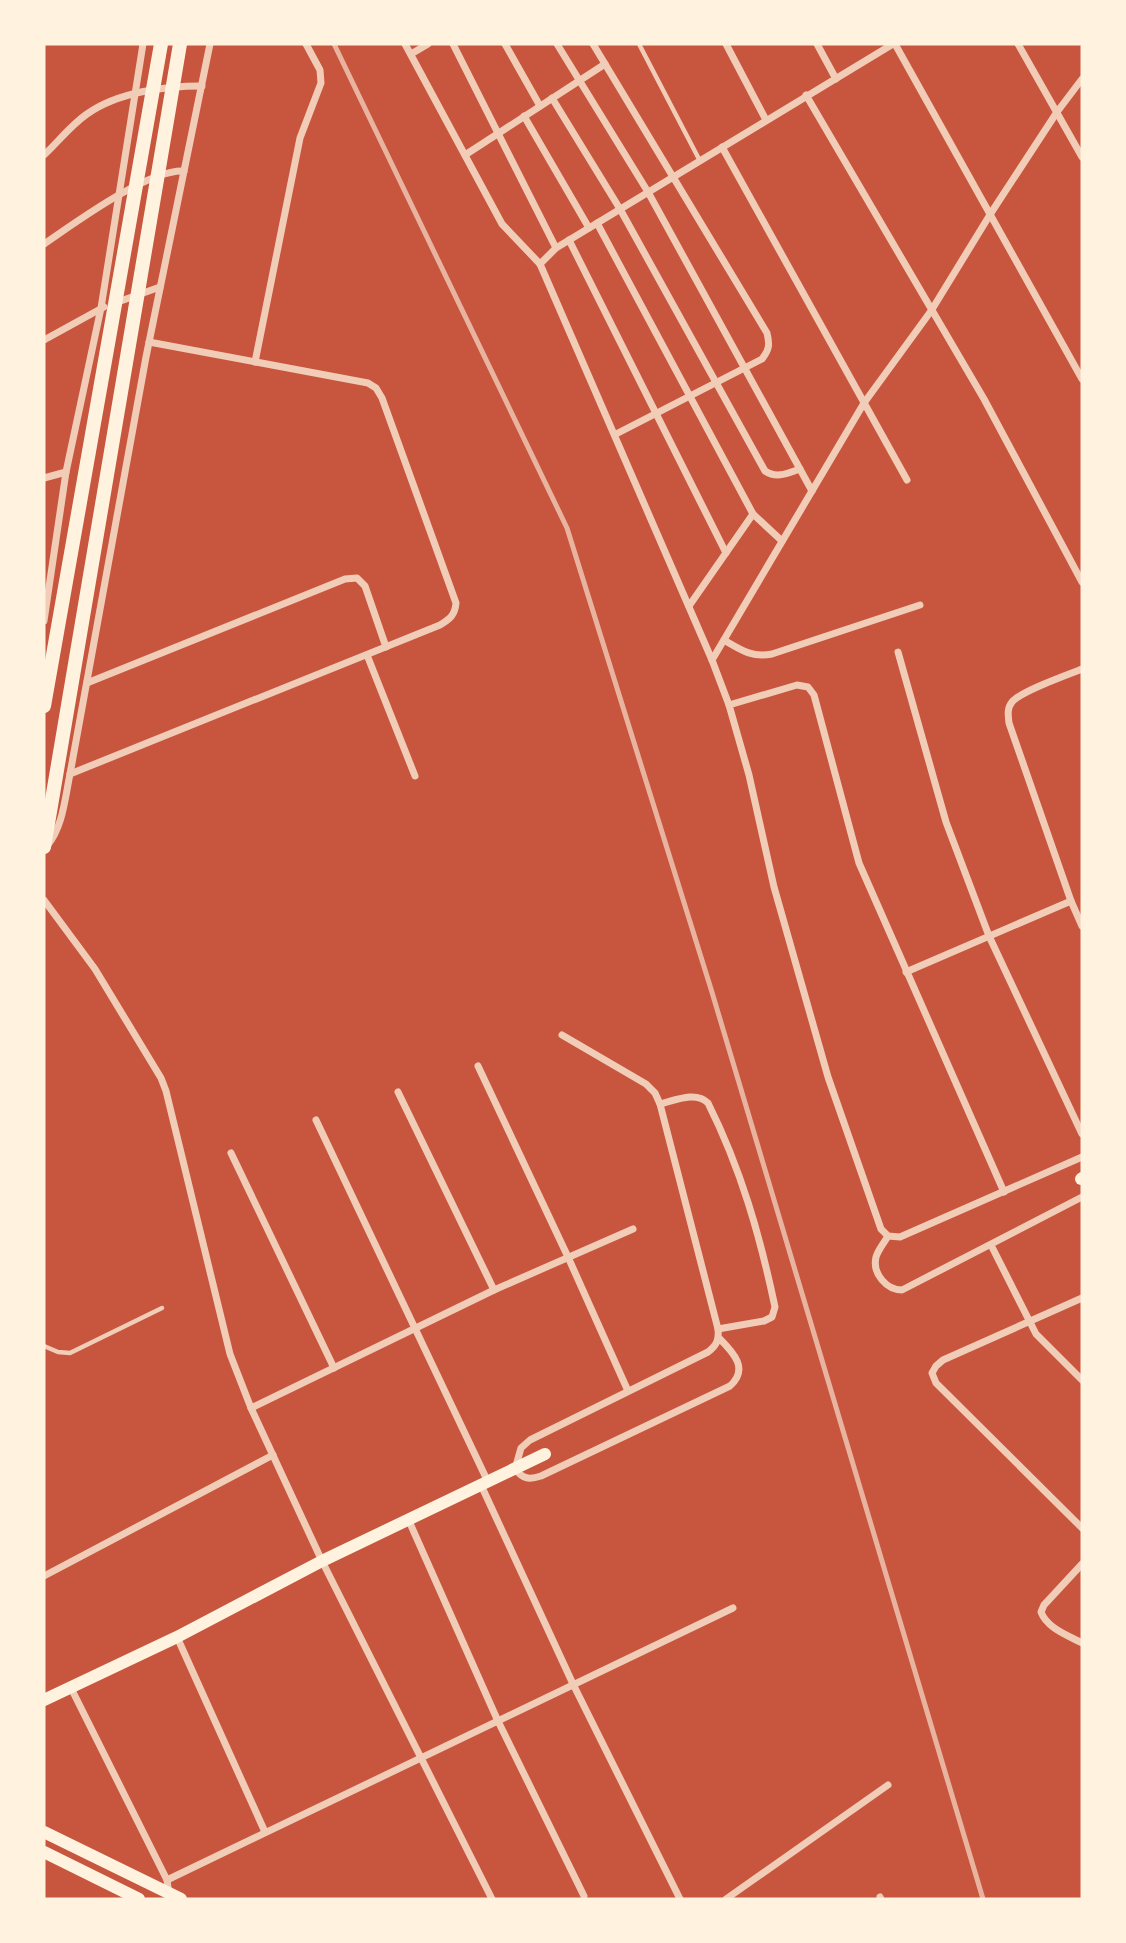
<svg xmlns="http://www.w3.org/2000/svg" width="1126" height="1943" viewBox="0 0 1126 1943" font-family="'DejaVu Sans',sans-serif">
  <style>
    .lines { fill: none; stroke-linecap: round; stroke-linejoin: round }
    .service { stroke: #f1ccb7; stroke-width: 4.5 }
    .minor { stroke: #f1ccb7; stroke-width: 7 }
    .secondary { stroke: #fff3e0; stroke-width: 12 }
    .primary { stroke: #fff3e0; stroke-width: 14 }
    .rail { stroke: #e9b49f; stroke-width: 5 }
  </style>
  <rect width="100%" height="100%" fill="#c8553d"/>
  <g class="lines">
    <g class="service">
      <polyline points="639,44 700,161"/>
      <polyline points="44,1346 58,1352 70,1353 162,1308"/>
    </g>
    <g class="minor">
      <polyline points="405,44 502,224 540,264 712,660 729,705 749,775 774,887 828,1077 881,1229 888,1236 900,1237 1082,1157"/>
      <polyline points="453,44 556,248"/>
      <polyline points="505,44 540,106"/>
      <polyline points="557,44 648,192 812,491"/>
      <path d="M593,44L767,333C770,345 769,350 762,359L616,434"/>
      <polyline points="726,44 766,120"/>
      <polyline points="817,44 836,79"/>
      <polyline points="895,44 1082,379"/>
      <polyline points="1018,44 1082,157"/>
      <polyline points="411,54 428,44"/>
      <polyline points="806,95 984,399 1082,582"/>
      <path d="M552,98L620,209L765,471C777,479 788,473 800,469"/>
      <polyline points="524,116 589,228"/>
      <polyline points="722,147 907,480"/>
      <path d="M44,155C58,142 71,125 87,114C118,92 165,86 202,86"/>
      <polyline points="465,155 605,64"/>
      <polyline points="597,223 753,514 782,541"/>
      <polyline points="569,240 726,553"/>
      <path d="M44,244C75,223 148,169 184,171"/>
      <polyline points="540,264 556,248 893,44"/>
      <polyline points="115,303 160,287"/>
      <polyline points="44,340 104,307"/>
      <polyline points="255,362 300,138 321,83 320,70 306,44"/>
      <polyline points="44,478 66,472"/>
      <polyline points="689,606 753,514"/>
      <polyline points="44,621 66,472 101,308 143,44"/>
      <path d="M724,640C741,650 752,658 772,654L920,605"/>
      <polyline points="898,652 946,822 989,936 1082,1134"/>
      <polyline points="367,655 415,776"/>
      <polyline points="712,660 864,403 931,311 991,213 1057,112 1082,79"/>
      <path d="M1082,669C1067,675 1021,691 1012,702C1007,708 1008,715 1009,723L1071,901L1082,926"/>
      <polyline points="87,683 345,579 357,578 365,586 386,647"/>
      <polyline points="729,705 797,685 808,687 814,695 859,863 1004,1192"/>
      <path d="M70,774L440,625C450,619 455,615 456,603L382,398L376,388L368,383L149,342"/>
      <path d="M47,846C63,827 65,798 70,774L146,357L210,44"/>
      <polyline points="44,900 95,969 161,1078 166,1091 230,1354 251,1408 322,1561 492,1899"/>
      <polyline points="906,972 1071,901"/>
      <path d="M562,1035L646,1084L655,1093L660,1104L718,1329C719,1340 717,1345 708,1352L530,1440L521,1448L515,1469C523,1479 529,1480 541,1476L730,1386C749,1369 734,1353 719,1338"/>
      <polyline points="478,1066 568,1257 628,1391"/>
      <polyline points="398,1092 494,1290"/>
      <path d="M660,1104C676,1100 696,1091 708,1103C741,1169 760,1236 775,1307L772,1317L764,1321L718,1329"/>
      <polyline points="316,1120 488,1482"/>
      <polyline points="231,1153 334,1368"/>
      <path d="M888,1236C884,1243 878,1250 876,1257C872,1274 887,1290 902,1290L1082,1197"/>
      <polyline points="991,1245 1036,1334 1082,1380"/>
      <polyline points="1082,1298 943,1360 936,1366 932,1373 936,1383 1082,1528"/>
      <polyline points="251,1408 494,1290 633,1229"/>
      <polyline points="481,1485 573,1684 680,1899"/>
      <polyline points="409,1521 497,1719 584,1896"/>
      <path d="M1082,1564L1044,1605L1041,1612C1047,1628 1067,1635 1082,1643"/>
      <polyline points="44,1576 273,1455"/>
      <polyline points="177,1637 265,1832"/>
      <polyline points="71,1688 167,1880 169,1895"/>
      <polyline points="167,1880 733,1608"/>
      <polyline points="880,1897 881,1899"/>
      <polyline points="726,1899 888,1785"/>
    </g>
    <g class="secondary">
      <polyline points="1081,1179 1082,1178"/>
      <polyline points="44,1700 177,1637 322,1561 545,1454"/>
      <polyline points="44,1832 181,1899"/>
      <polyline points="44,1852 139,1899"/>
    </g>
    <g class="primary">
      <polyline points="44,706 161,44"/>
      <polyline points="44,847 180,44"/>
    </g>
    <polyline class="rail" points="334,44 567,528 711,989 983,1899"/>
  </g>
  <rect width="1126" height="1943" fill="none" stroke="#fff3e0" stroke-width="91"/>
</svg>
